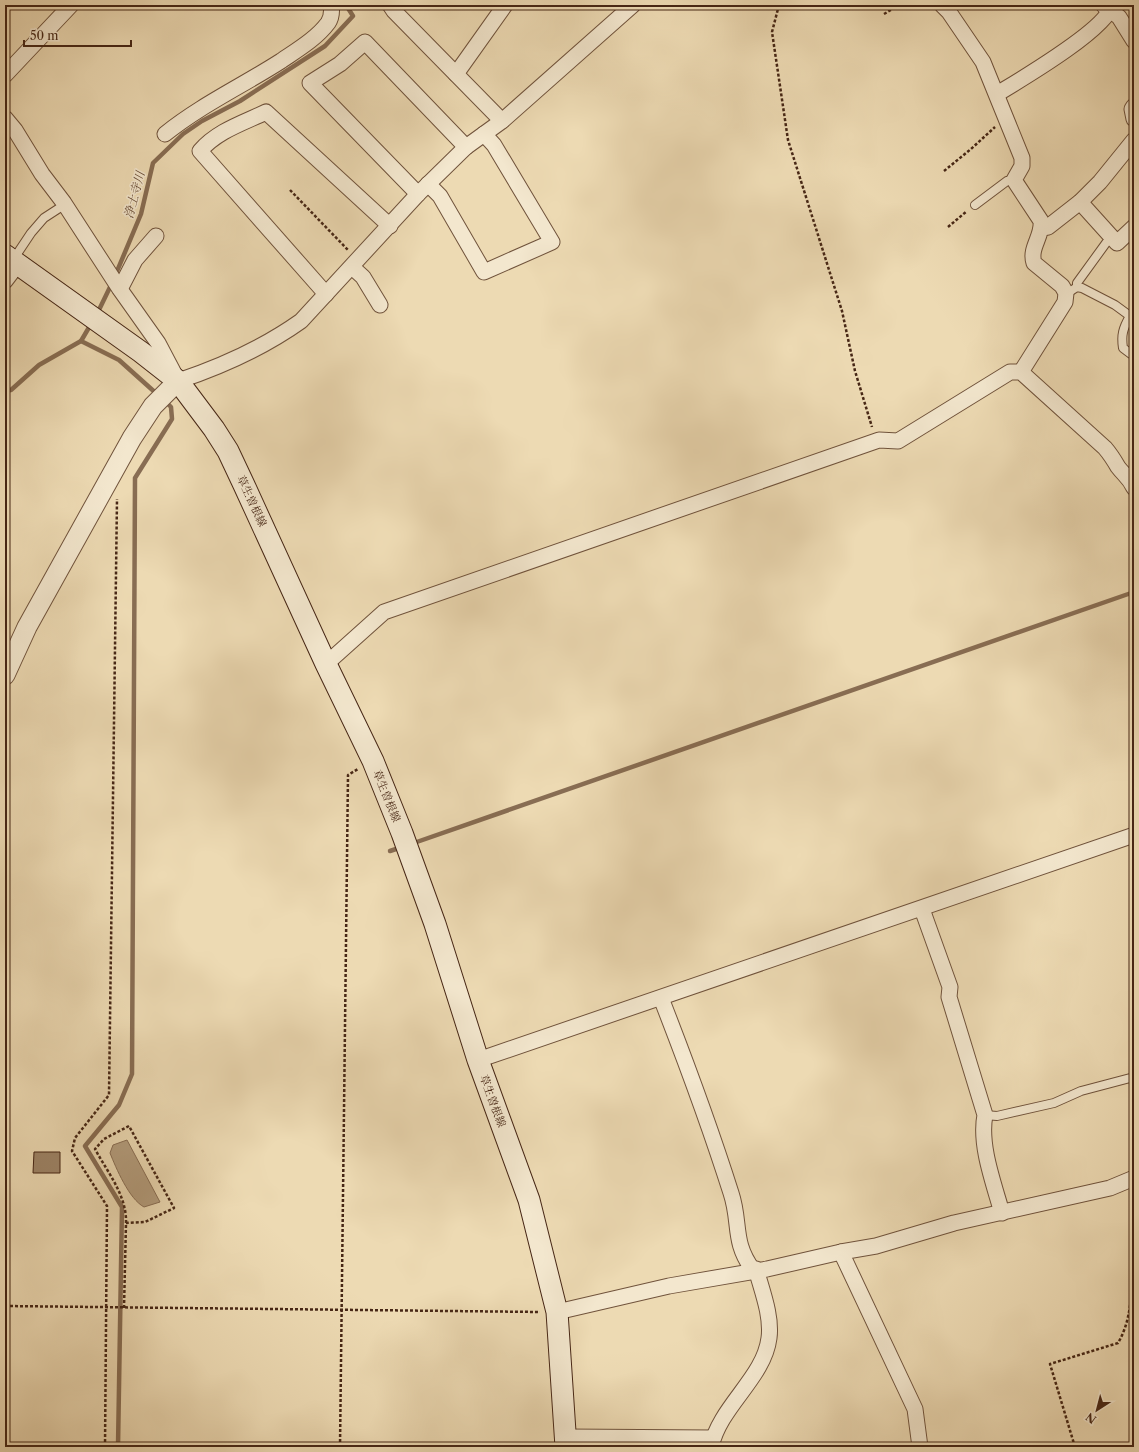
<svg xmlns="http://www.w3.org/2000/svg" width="1139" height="1452" viewBox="0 0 1139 1452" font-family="'Libre Caslon Text','Noto Serif JP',serif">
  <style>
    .water { fill: #b49d7d; stroke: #886d53 }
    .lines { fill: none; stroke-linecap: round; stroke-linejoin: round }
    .stream { stroke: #886d53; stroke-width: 4.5 }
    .building { fill: #9d8467; stroke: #462615 }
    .service-casing { stroke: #70533c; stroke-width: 10 }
    .minor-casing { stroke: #70533c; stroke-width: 17 }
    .tertiary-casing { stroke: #70533c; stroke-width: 21 }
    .secondary-casing { stroke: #462615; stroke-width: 23 }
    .path { stroke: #462615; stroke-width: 2.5; stroke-dasharray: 3 2; stroke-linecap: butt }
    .service { stroke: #f3e7ce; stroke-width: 8 }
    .minor { stroke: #f3e7ce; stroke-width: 15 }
    .tertiary { stroke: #f3e7ce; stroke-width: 19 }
    .secondary { stroke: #f3e7ce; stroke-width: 21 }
    .labels { text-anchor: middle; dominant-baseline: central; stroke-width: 3; stroke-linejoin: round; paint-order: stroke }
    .street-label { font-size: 11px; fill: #462615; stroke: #f3e7ce }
    .water-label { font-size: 12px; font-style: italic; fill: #674a34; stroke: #f3e7ce }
  </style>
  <rect width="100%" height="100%" fill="#eddab3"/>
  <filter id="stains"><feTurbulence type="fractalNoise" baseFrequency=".005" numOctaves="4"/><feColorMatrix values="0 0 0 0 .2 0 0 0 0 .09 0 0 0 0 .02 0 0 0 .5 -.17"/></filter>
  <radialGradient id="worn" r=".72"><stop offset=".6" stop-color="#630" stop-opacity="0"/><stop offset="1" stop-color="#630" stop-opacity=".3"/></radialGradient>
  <path class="water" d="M127,1140L160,1202L144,1207C129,1199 116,1168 110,1153L113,1145Z"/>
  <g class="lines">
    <g class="stream">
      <polyline points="115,276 141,214 153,163 183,134 202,121 240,101 325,46 353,16 346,5"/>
      <polyline points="97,314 112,283"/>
      <polyline points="81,341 119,360 158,395"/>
      <polyline points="5,391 11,390 39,365 81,341 91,324"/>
      <polyline points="411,844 1134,592"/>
      <polyline points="390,851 402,847"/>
      <polyline points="118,1447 122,1207 85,1146 119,1105 132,1074 135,478 172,419 171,407 164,400"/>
    </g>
  </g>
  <polygon class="building" points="34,1152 60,1152 60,1173 33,1173"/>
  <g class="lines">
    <defs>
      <g id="service">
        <polyline points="975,205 1007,181 1014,180"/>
        <polyline points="13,260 31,233 44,218 64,205"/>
        <polyline points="1077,287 1077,283 1106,243 1112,238"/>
        <path d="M1066,294L1077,287L1082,288L1115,305L1130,316C1123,328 1121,335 1123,348L1131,354"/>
        <polyline points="985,1115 997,1116 1054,1103 1081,1091 1134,1077"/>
      </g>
      <g id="minor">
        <polyline points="390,5 394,11 502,121"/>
        <path d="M942,5L949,12L983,62L1022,158V166L1014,180L1041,221C1043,236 1029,248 1034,263L1062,286L1066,293L1065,302L1021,372"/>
        <polyline points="1104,6 1119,17 1134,41"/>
        <polyline points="456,74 505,5"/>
        <polyline points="5,75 71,5"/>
        <path d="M997,94C1020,80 1107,29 1112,5"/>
        <polyline points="1134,106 1132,109 1134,119"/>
        <path d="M5,118L15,130L42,174L64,203L119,288L158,343L178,381C223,366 263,348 301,321L418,194L466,147L502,121L633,5"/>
        <path d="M165,134C201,105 242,86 281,61C297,50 316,39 328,23C332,17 332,11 331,5"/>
        <polyline points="428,184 440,196 484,272 552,242 494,145 484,134"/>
        <polyline points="418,194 310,83 340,64 365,42 466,147"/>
        <polyline points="1080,202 1117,243 1134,227"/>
        <polyline points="1042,228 1048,227 1080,202 1100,182 1134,140"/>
        <polyline points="352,267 363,277 380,305"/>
        <polyline points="5,281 18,264"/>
        <polyline points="120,289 135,260 156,236"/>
        <path d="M326,294L200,151C217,131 243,123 266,112L390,226"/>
        <path d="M326,664L384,612L879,440L898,441L1010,372H1021L1105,448C1111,455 1114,460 1118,467C1124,475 1129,477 1134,488"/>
        <path d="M922,909L950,987L949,997L985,1115C979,1145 994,1184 1002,1213"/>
        <path d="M661,998C686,1062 710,1127 731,1193C741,1223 732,1242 753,1270"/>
        <polyline points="478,1060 1134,835"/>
        <polyline points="841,1252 915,1409 920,1447"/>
        <polyline points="557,1312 669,1286 767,1269 841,1252 876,1246 954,1223 1110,1188 1134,1178"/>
        <polyline points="566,1437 713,1438"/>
        <path d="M711,1447C720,1406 764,1378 769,1338C772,1316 762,1291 756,1269"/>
      </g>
      <polyline id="tertiary" points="5,675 27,627 132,438 153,406 178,381"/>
      <polyline id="secondary" points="5,255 141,352 178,381 214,429 228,451 244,485 326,664 373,761 402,833 435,924 478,1060 529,1200 557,1312 566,1447"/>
    </defs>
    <use href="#service" class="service-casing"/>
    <use href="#minor" class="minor-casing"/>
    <use href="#tertiary" class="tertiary-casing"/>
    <use href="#secondary" class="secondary-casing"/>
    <g class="path">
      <polyline points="779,5 772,32 788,140 842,311 855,371 872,427"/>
      <polyline points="884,14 899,5"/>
      <polyline points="944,171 971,149 995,127"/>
      <polyline points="290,190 348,250"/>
      <polyline points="948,227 967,211"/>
      <polyline points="5,1306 540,1312"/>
      <path d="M124,1308L126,1223C127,1196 108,1173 95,1149L104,1139L129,1126L174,1208L145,1222L126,1223"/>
      <polyline points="105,1447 107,1206 72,1151 75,1138 109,1095 117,499"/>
      <polyline points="340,1447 348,775 358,769"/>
      <path d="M1075,1447L1050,1364L1118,1343C1134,1316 1131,1282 1134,1252"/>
    </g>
    <use href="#service" class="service"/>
    <use href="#minor" class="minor"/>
    <use href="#tertiary" class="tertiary"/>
    <use href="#secondary" class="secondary"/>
  </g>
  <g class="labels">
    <g class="street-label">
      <text transform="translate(252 501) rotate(65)">草生曽根線</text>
      <text transform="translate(387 796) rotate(68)">草生曽根線</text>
      <text transform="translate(493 1101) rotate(70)">草生曽根線</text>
    </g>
    <g class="water-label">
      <text transform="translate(134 195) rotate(-75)">浄土寺川</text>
    </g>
  </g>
  <rect width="1139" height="1452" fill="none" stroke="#eddab3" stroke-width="20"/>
  <rect x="6" y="6" width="1127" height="1440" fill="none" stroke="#462615" stroke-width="2"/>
  <rect x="10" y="10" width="1119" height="1432" fill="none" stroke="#462615"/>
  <g transform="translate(1097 1410) rotate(216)" stroke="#f3e7ce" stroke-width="3" paint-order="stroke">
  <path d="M0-3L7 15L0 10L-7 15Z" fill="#462615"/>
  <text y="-6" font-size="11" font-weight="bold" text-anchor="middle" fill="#462615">N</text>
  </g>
  <path d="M24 40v6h107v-6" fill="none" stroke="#462615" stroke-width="2"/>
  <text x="30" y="40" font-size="12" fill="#462615" stroke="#f3e7ce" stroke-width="3" paint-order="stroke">50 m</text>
  <rect width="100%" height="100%" filter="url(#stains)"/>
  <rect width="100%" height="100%" fill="url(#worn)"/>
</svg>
